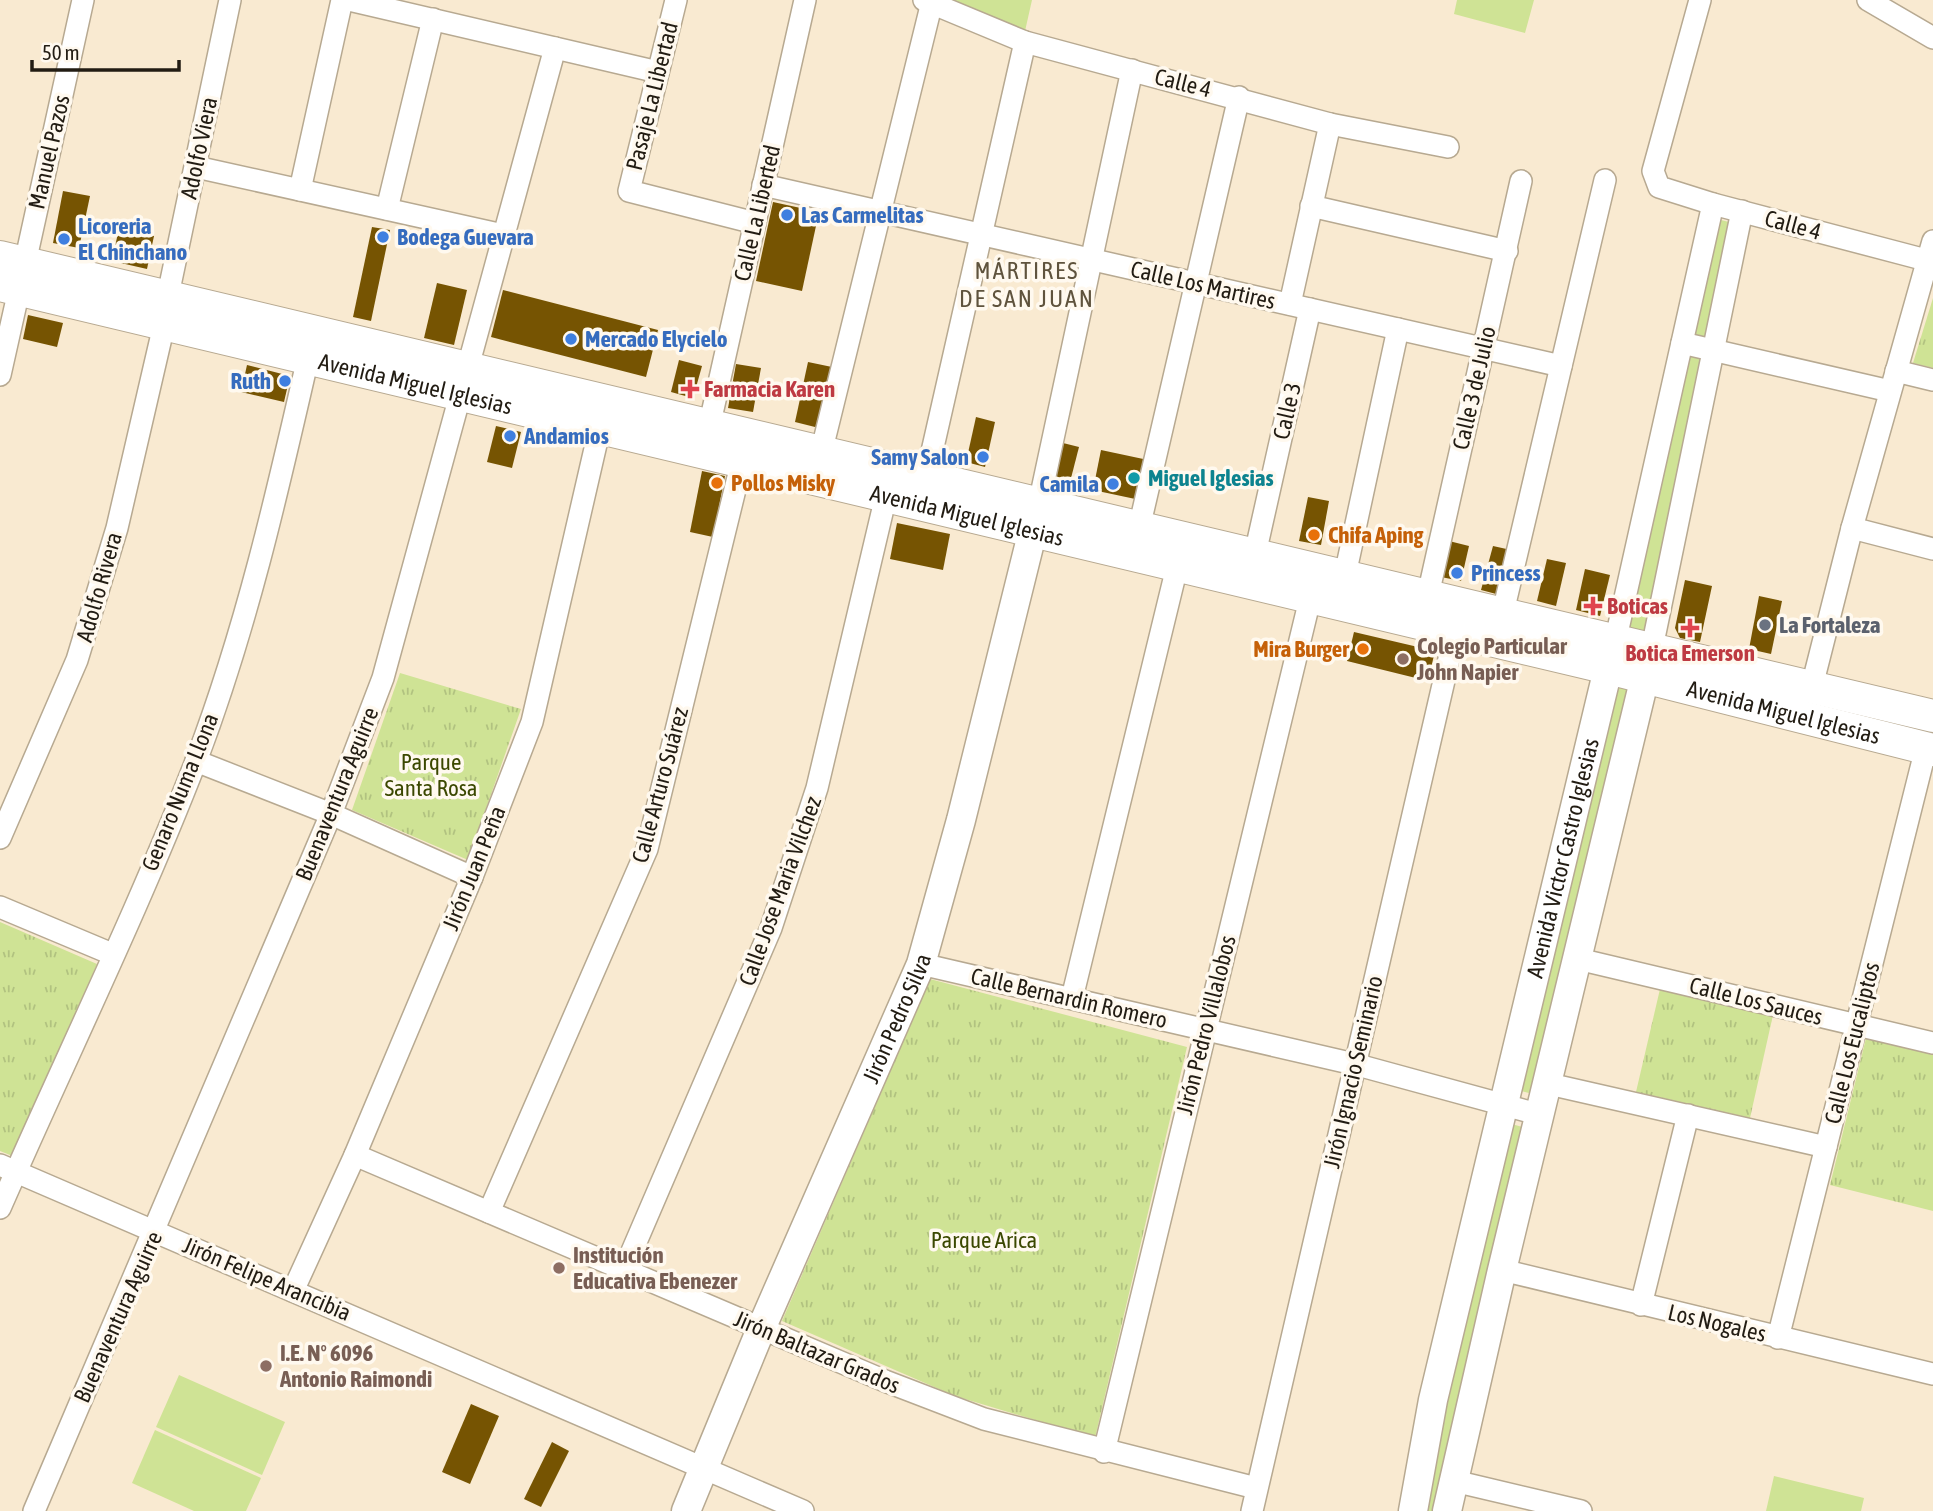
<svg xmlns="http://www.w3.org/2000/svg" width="1933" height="1511" viewBox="0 0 1933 1511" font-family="'Asap Condensed',sans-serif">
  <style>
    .grass { fill: #cfe395 }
    .park { fill: url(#park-tufts) }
    .building { fill: #765402 }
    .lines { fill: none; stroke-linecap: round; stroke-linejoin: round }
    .minor-casing { stroke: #b7a991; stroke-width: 24 }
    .tertiary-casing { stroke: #b7a991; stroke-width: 31 }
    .secondary-casing { stroke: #b7a991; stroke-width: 34 }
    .minor { stroke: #fff; stroke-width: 21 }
    .tertiary { stroke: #fff; stroke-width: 28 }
    .secondary { stroke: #fff; stroke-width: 32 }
    .shop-dot { fill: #3f7fe0; stroke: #fff9ef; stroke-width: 2.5 }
    .health-dot { fill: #e0444e; stroke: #fff9ef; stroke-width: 2.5 }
    .culture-dot { fill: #0f9aa8; stroke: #fff9ef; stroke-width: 2.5 }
    .food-dot { fill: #e8710a; stroke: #fff9ef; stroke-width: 2.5 }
    .worship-dot { fill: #6b7280; stroke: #fff9ef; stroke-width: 2.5 }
    .education-dot { fill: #8d6e63; stroke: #fff9ef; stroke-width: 2.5 }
    .labels { text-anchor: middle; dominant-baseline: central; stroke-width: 7; stroke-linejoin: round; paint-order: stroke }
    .street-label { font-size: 23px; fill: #221c13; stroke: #fff9ef }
    .shop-label { font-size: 23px; font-weight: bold; fill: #366cbe; stroke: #fff9ef; text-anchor: start }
    .health-label { font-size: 23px; font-weight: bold; fill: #be3a42; stroke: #fff9ef; text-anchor: start }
    .culture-label { font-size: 23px; font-weight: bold; fill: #0d838f; stroke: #fff9ef; text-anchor: start }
    .food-label { font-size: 23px; font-weight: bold; fill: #c56008; stroke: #fff9ef; text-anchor: start }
    .worship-label { font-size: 23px; font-weight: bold; fill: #5b616d; stroke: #fff9ef; text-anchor: start }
    .education-label { font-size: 23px; font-weight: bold; fill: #785e54; stroke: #fff9ef; text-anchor: start }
    .park-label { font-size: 23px; fill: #3b4800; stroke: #fff9ef }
    .neighbourhood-label { font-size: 24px; letter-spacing: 2px; fill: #5f533d; stroke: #fff9ef }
  </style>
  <defs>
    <pattern id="park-tufts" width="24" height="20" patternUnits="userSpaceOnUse" patternTransform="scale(1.75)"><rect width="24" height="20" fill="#cfe395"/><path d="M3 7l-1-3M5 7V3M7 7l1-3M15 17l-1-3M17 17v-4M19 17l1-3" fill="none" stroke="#b1c280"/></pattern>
  </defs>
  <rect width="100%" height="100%" fill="#f9ead1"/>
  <g class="grass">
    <polygon points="948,0 1032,0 1023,40 943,20"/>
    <polygon points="1457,0 1534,0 1525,33 1454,14"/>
    <polygon points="1717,219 1733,223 1643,637 1626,634"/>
    <polygon points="1613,685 1632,690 1537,1095 1517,1090"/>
    <polygon points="1508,1123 1526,1128 1457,1403 1437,1511 1420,1511"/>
    <polygon points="179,1375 285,1422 262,1475 156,1427"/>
    <polygon points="155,1430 261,1478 246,1511 194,1511 132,1483"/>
    <polygon points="1774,1476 1864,1498 1861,1511 1766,1511"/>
  </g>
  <g class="park">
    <polygon points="1933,298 1933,368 1913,363"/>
    <polygon points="400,673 521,709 468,860 352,810"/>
    <polygon points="0,922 97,964 15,1157 0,1151"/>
    <polygon points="930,979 1187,1047 1095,1438 955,1396 782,1321"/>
    <polygon points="1660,989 1773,1015 1750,1118 1636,1092"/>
    <polygon points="1867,1034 1933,1051 1933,1211 1830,1185"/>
  </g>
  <g class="building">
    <polygon points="63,191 90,196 79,248 53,243"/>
    <polygon points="773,202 819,212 802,291 756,281"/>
    <polygon points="372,227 390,230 371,321 353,317"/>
    <polygon points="119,228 154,236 147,269 112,261"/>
    <polygon points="437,283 467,290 454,345 424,338"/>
    <polygon points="503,290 658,330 646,377 491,337"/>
    <polygon points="28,315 63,323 57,347 23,339"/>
    <polygon points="679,360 702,366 695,391 689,397 671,392"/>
    <polygon points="808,362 832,367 819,428 795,422"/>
    <polygon points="736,364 761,368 753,412 728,408"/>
    <polygon points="247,365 290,376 284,402 241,392"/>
    <polygon points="976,417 995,422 985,467 966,462"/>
    <polygon points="496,426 521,432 512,468 487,462"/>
    <polygon points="1059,442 1079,447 1069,486 1050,481"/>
    <polygon points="1101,450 1148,460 1140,500 1093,490"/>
    <polygon points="702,471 725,476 713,537 690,532"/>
    <polygon points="1308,497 1329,501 1321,545 1299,541"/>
    <polygon points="897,523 950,534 943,570 890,559"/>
    <polygon points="1449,541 1469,546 1461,581 1441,577"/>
    <polygon points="1493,546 1511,550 1500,595 1481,590"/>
    <polygon points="1547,559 1566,563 1556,606 1537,601"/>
    <polygon points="1585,569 1610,575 1600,616 1576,610"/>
    <polygon points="1685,580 1712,586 1700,642 1680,638 1675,628"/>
    <polygon points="1759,596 1782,601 1771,654 1749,649"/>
    <polygon points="1354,632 1435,651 1428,681 1347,661"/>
    <polygon points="471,1404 499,1416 470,1484 442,1472"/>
    <polygon points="552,1442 569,1451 541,1507 524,1499"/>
  </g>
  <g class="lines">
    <defs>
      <g id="minor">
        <polyline points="349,0 658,72"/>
        <polyline points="676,0 629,191 755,223"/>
        <polyline points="924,0 1025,42 1330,124 1448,147"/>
        <polyline points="1700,0 1653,171 1659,187 1713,204 1926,260"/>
        <polyline points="1868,0 1933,38"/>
        <polyline points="196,167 503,235"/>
        <polyline points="763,185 1561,366"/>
        <polyline points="300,190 342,0"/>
        <polyline points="1311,206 1507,251"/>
        <polyline points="387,209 433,19"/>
        <polyline points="25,263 83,0"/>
        <polyline points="168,295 230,0"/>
        <polyline points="1290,304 1330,124"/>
        <polyline points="1682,343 1890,391"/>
        <polyline points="1896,371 1933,380"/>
        <polyline points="0,375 19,290"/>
        <polyline points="709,427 805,0"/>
        <polyline points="821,453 932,2"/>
        <polyline points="926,478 1025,42"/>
        <polyline points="1039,504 1132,70"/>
        <polyline points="1139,528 1239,97"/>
        <polyline points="1852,528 1933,549"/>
        <polyline points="1255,554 1310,309"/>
        <polyline points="1345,575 1398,329"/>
        <polyline points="1428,595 1521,181"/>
        <polyline points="1503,612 1605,180"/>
        <polyline points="1616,638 1713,204"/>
        <polyline points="1652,648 1742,211"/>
        <polyline points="1812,686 1852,528 1933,241"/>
        <polyline points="196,761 331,814 472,877"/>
        <polyline points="0,838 77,660 117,528 164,325"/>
        <polyline points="0,907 112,954"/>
        <polyline points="1578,959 1933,1043"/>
        <polyline points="921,964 1354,1064 1541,1115"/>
        <polyline points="1072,998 1177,567"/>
        <polyline points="1549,1084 1826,1147"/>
        <polyline points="355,1155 885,1381 984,1419 1256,1488"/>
        <polyline points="0,1165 803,1511"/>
        <path d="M0,1208C65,1059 137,913 196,761C246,630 277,494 308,358"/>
        <polyline points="489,1212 647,849 742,461"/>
        <polyline points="624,1270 771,928 817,788 886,496"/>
        <polyline points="1502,1270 1933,1374"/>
        <polyline points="293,1291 355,1155 472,877 532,722 600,427"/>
        <polyline points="1641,1305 1688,1115"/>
        <polyline points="1778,1338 1926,748"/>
        <polyline points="1104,1452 1310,599"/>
        <polyline points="1454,1481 1581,1511"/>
        <polyline points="34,1511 331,814 383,678 555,48"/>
        <polyline points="1252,1511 1455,633"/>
      </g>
      <g id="tertiary">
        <path id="s1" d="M686,1511L761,1329L921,964L961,820L1038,510"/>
        <path id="s2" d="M1413,1511L1433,1400L1613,648"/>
        <polyline points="1447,1511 1502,1270 1650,656"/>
      </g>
      <g id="secondary">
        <polyline points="0,257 1933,716"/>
        <path id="s3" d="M0,285L1608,668L1933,750"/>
      </g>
    </defs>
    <use href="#minor" class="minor-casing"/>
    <use href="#tertiary" class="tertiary-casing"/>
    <use href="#secondary" class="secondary-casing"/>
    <use href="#minor" class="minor"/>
    <use href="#tertiary" class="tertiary"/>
    <use href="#secondary" class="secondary"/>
  </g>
  <g class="shop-dot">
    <circle cx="787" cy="215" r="7"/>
    <circle cx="383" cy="237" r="7"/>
    <circle cx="64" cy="239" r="7"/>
    <circle cx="571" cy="339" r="7"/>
    <circle cx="285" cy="381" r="7"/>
    <circle cx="510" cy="436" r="7"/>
    <circle cx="983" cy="457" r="7"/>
    <circle cx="1113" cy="484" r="7"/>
    <circle cx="1457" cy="573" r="7"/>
  </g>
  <g class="health-dot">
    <path d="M686.5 378.5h7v7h7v7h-7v7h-7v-7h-7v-7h7z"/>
    <path d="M1589.5 595.5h7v7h7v7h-7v7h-7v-7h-7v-7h7z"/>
    <path d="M1686.5 617.5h7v7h7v7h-7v7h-7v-7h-7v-7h7z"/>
  </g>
  <circle class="culture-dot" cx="1134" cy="478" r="7"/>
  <g class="food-dot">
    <circle cx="717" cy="483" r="7"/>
    <circle cx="1314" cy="535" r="7"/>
    <circle cx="1363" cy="649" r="7"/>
  </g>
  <circle class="worship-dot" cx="1765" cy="625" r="7"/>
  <g class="education-dot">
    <circle cx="1403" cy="659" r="7"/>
    <circle cx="559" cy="1268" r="7"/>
    <circle cx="266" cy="1366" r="7"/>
  </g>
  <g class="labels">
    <g class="street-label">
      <text transform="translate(1183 83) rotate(14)">Calle 4</text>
      <text transform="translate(652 96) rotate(-76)">Pasaje La Libertad</text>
      <text transform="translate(199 148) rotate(-78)">Adolfo Viera</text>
      <text transform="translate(49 152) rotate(-77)">Manuel Pazos</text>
      <text transform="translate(757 213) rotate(-77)">Calle La Liberted</text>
      <text transform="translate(1793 225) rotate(15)">Calle 4</text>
      <text transform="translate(1203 285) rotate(13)">Calle Los Martires</text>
      <text stroke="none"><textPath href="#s3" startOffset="427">Avenida Miguel Iglesias</textPath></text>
      <text transform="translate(1474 388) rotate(-77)">Calle 3 de Julio</text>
      <text transform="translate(1287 411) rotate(-77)">Calle 3</text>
      <text stroke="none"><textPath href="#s3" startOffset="994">Avenida Miguel Iglesias</textPath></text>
      <text transform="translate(99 587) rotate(-74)">Adolfo Rivera</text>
      <text stroke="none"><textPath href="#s3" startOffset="1834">Avenida Miguel Iglesias</textPath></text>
      <text transform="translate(660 785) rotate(-75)">Calle Arturo Suárez</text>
      <text transform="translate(180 792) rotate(-68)">Genaro Numa Llona</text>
      <text transform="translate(337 794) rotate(-68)">Buenaventura Aguirre</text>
      <text stroke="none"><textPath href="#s2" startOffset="670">Avenida Victor Castro Iglesias</textPath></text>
      <text transform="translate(474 868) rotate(-68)">Jirón Juan Peña</text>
      <text transform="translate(780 891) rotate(-70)">Calle Jose Maria Vilchez</text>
      <text transform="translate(1069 998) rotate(13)">Calle Bernardin Romero</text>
      <text transform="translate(1756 1001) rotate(14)">Calle Los Sauces</text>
      <text stroke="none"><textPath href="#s1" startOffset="536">Jirón Pedro Silva</textPath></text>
      <text transform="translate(1206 1025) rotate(-76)">Jirón Pedro Villalobos</text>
      <text transform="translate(1852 1043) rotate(-76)">Calle Los Eucaliptos</text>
      <text transform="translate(1353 1072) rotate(-77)">Jirón Ignacio Seminario</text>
      <text transform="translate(267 1279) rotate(23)">Jirón Felipe Arancibia</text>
      <text transform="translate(118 1317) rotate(-66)">Buenaventura Aguirre</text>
      <text transform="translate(1717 1323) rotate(13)">Los Nogales</text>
      <text transform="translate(817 1352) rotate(23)">Jirón Baltazar Grados</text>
    </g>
    <g class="shop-label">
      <text x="801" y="215">Las Carmelitas</text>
      <text x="78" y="226">Licoreria<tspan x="78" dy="26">El Chinchano</tspan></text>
      <text x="397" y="237">Bodega Guevara</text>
      <text x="585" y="339">Mercado Elycielo</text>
      <text x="271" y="381" text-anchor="end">Ruth</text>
      <text x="524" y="436">Andamios</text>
      <text x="969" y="457" text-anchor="end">Samy Salon</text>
      <text x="1099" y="484" text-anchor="end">Camila</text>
      <text x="1471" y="573">Princess</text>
    </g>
    <g class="health-label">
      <text x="704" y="389">Farmacia Karen</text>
      <text x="1607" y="606">Boticas</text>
      <text x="1690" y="653" text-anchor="middle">Botica Emerson</text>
    </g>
    <g class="culture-label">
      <text x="1148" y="478">Miguel Iglesias</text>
    </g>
    <g class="food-label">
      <text x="731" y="483">Pollos Misky</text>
      <text x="1328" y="535">Chifa Aping</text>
      <text x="1349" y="649" text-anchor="end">Mira Burger</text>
    </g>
    <g class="worship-label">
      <text x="1779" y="625">La Fortaleza</text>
    </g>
    <g class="education-label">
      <text x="1417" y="646">Colegio Particular<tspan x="1417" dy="26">John Napier</tspan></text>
      <text x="573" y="1255">Institución<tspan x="573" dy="26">Educativa Ebenezer</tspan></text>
      <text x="280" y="1353">I.E. N° 6096<tspan x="280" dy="26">Antonio Raimondi</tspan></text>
    </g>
    <g class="park-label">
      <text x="431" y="762">Parque<tspan x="431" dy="26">Santa Rosa</tspan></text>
      <text x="984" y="1240">Parque Arica</text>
    </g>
    <g class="neighbourhood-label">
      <text x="1027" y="270">MÁRTIRES<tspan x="1027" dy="28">DE SAN JUAN</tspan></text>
    </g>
  </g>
  <path d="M32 60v10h147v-10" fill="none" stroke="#221c13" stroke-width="3.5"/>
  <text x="42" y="60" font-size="21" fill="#221c13" stroke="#fff9ef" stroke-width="5" paint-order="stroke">50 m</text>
</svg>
